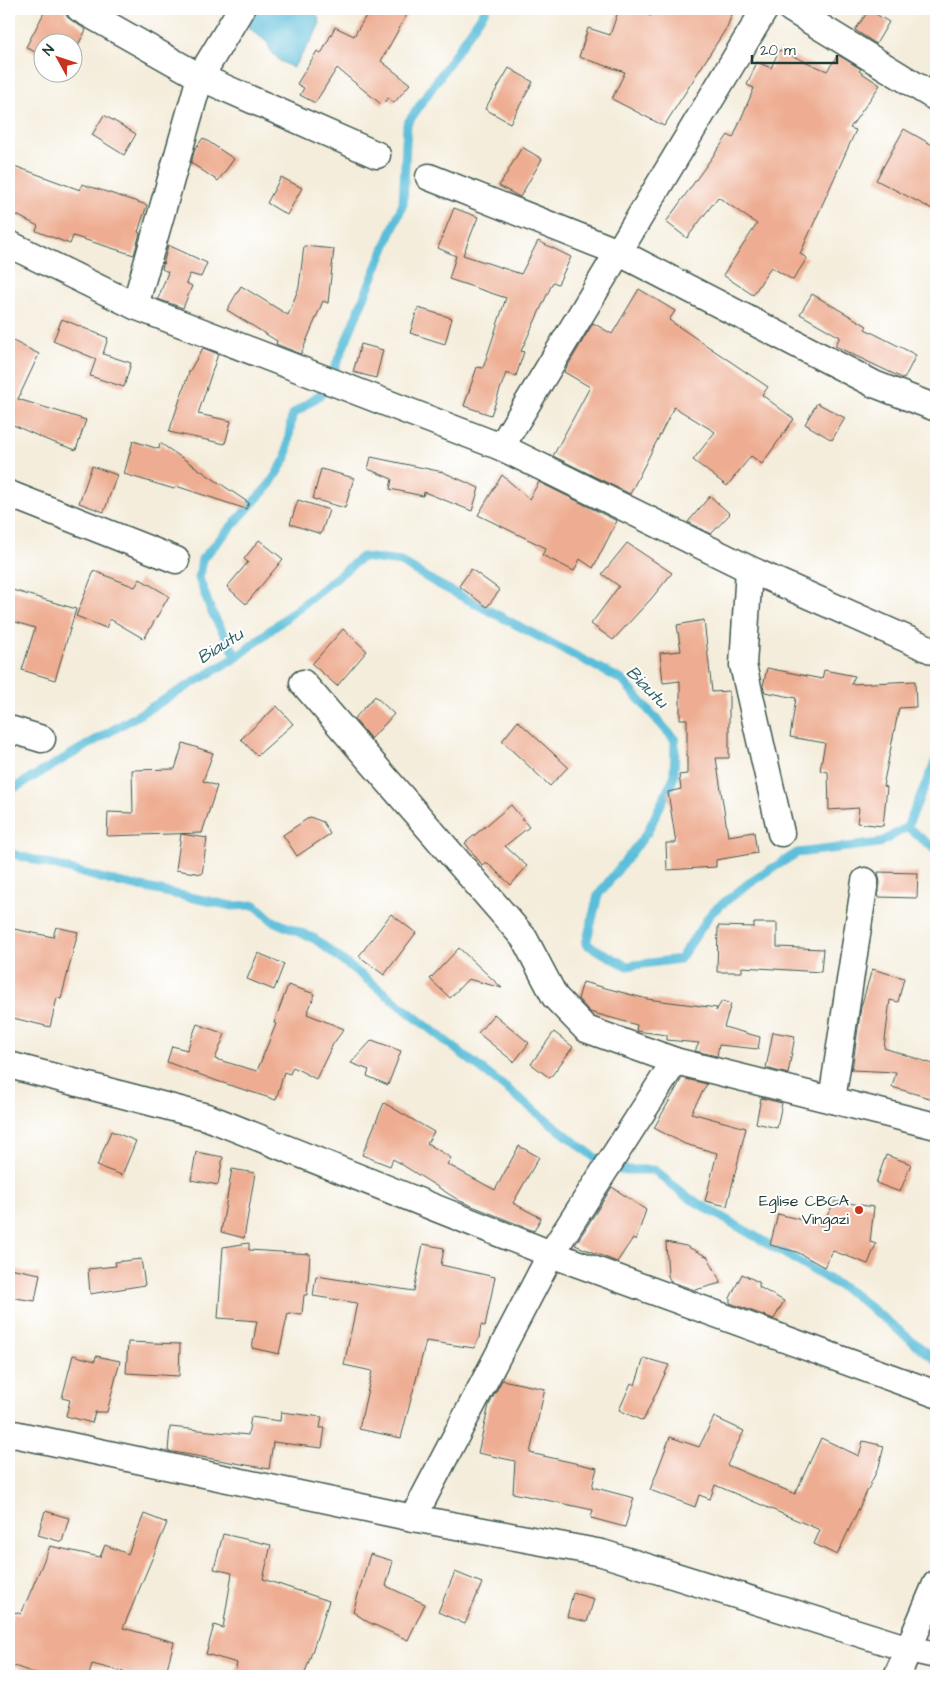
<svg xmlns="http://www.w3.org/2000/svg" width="945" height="1685" viewBox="0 0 945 1685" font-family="'Architects Daughter',sans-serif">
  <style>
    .water { fill: #5abdd9; stroke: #3c7d86 }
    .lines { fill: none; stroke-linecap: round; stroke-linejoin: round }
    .stream { stroke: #5abdd9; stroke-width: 9 }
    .building { fill: #eead92 }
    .street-casing { stroke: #3f574d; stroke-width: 29 }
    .street { stroke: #fff; stroke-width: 26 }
    .poi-dot { fill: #c8321e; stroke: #fff; stroke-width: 2 }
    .labels { text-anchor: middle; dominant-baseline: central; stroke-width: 4; stroke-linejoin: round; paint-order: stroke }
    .poi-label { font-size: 16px; fill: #1f3d34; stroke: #fff; text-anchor: end }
    .water-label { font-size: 18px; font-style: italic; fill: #316366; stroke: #fff }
  </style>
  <rect width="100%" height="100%" fill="#fff"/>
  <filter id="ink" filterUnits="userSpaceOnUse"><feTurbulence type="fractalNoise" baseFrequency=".02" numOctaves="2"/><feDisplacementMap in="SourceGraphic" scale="10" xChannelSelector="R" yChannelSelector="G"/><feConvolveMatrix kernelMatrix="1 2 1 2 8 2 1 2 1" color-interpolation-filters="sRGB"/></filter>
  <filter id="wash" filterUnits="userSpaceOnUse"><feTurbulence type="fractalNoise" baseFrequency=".0096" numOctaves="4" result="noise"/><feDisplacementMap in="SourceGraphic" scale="20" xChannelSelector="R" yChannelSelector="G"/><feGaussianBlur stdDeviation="1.12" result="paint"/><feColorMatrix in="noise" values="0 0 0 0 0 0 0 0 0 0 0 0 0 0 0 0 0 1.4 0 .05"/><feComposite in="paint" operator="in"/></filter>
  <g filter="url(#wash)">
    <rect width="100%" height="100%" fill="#f4eddb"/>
    <polygon class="water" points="255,9 310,9 317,14 320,23 313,38 293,68 280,61 270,50 268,43 248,27"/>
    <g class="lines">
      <g class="stream">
        <polyline points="237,657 211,611 199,578 202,559 270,484 286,458 292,415 325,391 403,204 407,124 486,9"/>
        <polyline points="9,791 237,657 362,557 401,562 436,583 622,680 675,740 674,777 647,833 598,895 586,944 627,966 680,959 712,912 749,883 797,853 880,843 907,827 936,760"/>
        <polyline points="907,827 936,850"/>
        <polyline points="9,853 108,880 232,906 255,905 273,921 315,939 598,1160"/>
        <polyline points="617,1170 654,1170 684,1195 852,1293 936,1360"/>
      </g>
    </g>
    <g id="blocks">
      <g class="building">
        <polygon points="46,9 65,9 67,17 86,30 72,56 72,42 42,42 42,56 26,47"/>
        <polygon points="370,9 410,9 381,61 410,84 394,103 388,98 382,105 337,68 315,103 300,95 304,88 297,84 317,51 321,54 335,27 354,36"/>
        <polygon points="619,9 629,9 651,16 654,9 734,9 727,27 664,126 612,99 625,72 579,57 588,28 610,35"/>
        <polygon points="869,10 889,22 876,44 855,30"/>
        <polygon points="779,50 827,71 838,55 861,69 859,71 880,85 850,128 856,130 800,254 807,258 793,280 771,267 753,295 723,275 757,224 718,197 687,238 666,222 728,135 733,138 754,88 747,85 757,62 771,68"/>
        <polygon points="509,68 533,82 510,123 485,109"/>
        <polygon points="104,115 136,134 124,155 92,135"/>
        <polygon points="904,129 936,147 936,211 876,180"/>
        <polygon points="203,138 234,159 218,181 191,163 195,149"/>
        <polygon points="522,147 542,159 520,197 499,186"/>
        <polygon points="9,164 80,190 82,184 147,205 138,232 140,233 134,255 73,236 70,244 36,231 38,226 9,211"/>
        <polygon points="281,177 302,188 287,215 267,203"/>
        <polygon points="454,208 478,217 463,255 521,274 538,241 571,257 558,284 553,282 521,351 524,352 516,376 506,373 491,415 464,406 477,367 483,368 506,298 449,279 456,256 438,248"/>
        <polygon points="168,245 207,263 201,277 190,274 186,283 192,286 183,308 158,299 168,272 162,269"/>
        <polygon points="304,246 334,249 328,303 323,301 301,354 276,344 277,341 227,310 241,286 288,315 299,287"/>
        <polygon points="639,289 675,311 669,320 768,387 762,395 794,419 762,464 751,456 727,486 693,460 715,432 674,407 630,494 553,456 590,387 564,372 593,323 612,334"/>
        <polygon points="812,294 867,326 865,329 916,355 904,379 835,346 840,337 800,314"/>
        <polygon points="418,308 452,318 445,344 410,333"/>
        <polygon points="62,319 108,338 103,354 131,363 124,387 90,376 96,359 53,341"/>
        <polygon points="9,339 39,354 18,399 86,420 76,450 47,440 9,423"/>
        <polygon points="361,344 383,350 376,378 353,372"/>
        <polygon points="203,348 218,354 198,414 231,421 225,444 169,432 189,372"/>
        <polygon points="817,403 845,418 832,440 805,424"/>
        <polygon points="133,441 159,449 160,443 249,503 246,509 176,486 174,489 124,474"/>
        <polygon points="371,457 443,472 479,488 472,511 424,492 423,496 390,489 392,479 368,469"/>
        <polygon points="92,466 117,475 104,512 79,503"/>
        <polygon points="321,469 354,478 345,508 313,499"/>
        <polygon points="502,475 529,499 539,482 617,521 593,568 580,559 574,571 542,555 546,548 478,515"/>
        <polygon points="710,496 730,514 711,534 688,522"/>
        <polygon points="298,500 329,510 321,534 290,524"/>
        <polygon points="259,540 283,559 246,604 227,587 248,562 244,559"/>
        <polygon points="627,543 672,573 651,599 613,640 591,624 619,586 602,574"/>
        <polygon points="471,569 500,590 487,607 459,586"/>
        <polygon points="94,571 135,587 140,579 169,596 144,639 110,619 106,628 76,616"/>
        <polygon points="9,589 76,609 55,680 22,670 35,628 9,620"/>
        <polygon points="704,620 712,692 729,691 729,758 716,758 728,836 754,832 757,853 716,860 716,867 667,870 666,843 676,843 668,792 681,789 679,775 687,774 687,719 680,719 680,681 663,683 660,653 681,651 677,625"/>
        <polygon points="343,629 367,651 337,686 312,664"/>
        <polygon points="767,668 822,679 824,670 855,676 851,684 915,681 916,707 899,708 883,786 887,787 883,826 857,823 859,808 829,810 828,772 820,770 825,743 790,737 796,698 765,692 763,686"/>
        <polygon points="375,696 394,714 371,739 354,719"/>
        <polygon points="277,706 293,724 257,756 241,739"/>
        <polygon points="518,721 568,767 550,786 502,741"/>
        <polygon points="183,743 213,753 203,781 217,786 202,833 107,836 108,812 133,813 132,770 175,769"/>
        <polygon points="511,805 529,827 505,846 527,866 511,885 486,862 482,865 465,843"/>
        <polygon points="310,817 323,822 330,834 297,856 283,835"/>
        <polygon points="181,834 207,838 202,874 176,870"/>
        <polygon points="878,872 918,873 917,898 878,897 880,883"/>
        <polygon points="391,914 416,933 384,975 359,956"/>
        <polygon points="754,923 777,923 777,947 823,949 821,972 742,967 742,972 717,972 718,926 754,927"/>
        <polygon points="56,927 78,932 61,999 57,998 50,1027 9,1017 9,928 53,937"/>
        <polygon points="459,948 502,988 468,979 450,998 430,979"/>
        <polygon points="258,953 284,964 274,990 247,979"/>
        <polygon points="872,969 904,978 898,1002 890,1000 884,1048 936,1065 936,1100 892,1087 896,1072 852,1070 861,1007"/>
        <polygon points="583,982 647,999 717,1008 716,1011 722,1001 731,1004 724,1027 760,1037 758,1049 719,1045 717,1056 695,1051 699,1043 667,1040 667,1035 636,1031 637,1025 590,1012 578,999"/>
        <polygon points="288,985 315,994 307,1014 344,1029 333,1044 316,1079 293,1067 290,1074 284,1072 276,1100 217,1081 167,1062 172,1046 187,1050 197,1024 225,1034 215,1059 257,1071 276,1024 274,1023"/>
        <polygon points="494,1014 529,1043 514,1062 478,1033"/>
        <polygon points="554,1032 573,1047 550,1078 531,1064"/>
        <polygon points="773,1032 795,1036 788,1074 766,1068"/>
        <polygon points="372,1040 401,1051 388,1085 367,1076 369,1070 351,1063"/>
        <polygon points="682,1078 707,1084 691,1113 746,1128 727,1206 705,1201 717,1153 685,1144 654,1128"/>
        <polygon points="761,1098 782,1103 777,1128 756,1123"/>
        <polygon points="384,1103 434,1132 427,1143 451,1158 447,1164 495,1190 519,1146 539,1157 513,1203 541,1218 534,1231 460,1201 393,1159 390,1166 362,1155"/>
        <polygon points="111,1131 136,1141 122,1175 97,1166"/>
        <polygon points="196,1152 223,1157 218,1185 191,1180"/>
        <polygon points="886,1155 911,1164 900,1192 876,1183"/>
        <polygon points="232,1169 255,1173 244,1238 221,1232"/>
        <polygon points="612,1187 646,1210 636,1240 633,1238 617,1262 575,1245"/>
        <polygon points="835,1201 874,1207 870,1242 876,1244 868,1264 833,1251 824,1267 797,1252 770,1245 778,1214 822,1225"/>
        <polygon points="666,1242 686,1246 708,1257 721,1283 695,1290 671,1282 668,1276"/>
        <polygon points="249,1243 249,1250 310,1254 307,1295 304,1295 302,1314 288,1313 279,1354 252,1348 257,1321 218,1318 223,1247"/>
        <polygon points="423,1244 444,1248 441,1265 495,1277 485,1326 481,1325 479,1338 474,1348 426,1341 401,1438 359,1429 372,1371 344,1365 357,1303 313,1296 316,1276 414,1291"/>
        <polygon points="141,1259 145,1285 90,1294 88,1269 116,1266 115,1262"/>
        <polygon points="9,1268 40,1274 35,1301 9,1297"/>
        <polygon points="742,1274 759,1282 759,1287 784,1301 774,1319 730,1303 730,1298"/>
        <polygon points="128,1342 180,1344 179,1376 126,1373"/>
        <polygon points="73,1355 95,1361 96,1356 120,1361 107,1412 95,1412 92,1423 66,1416 70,1400 62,1398"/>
        <polygon points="644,1358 669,1365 643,1421 619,1410 631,1383 635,1385"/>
        <polygon points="502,1380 545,1389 530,1453 597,1468 592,1487 634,1498 625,1527 591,1518 593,1510 513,1493 515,1461 478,1453 489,1405"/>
        <polygon points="281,1412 322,1417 320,1428 325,1428 322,1448 273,1442 269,1469 168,1451 170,1427 248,1435 251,1417 280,1421"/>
        <polygon points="714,1417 744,1431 727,1465 795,1494 821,1438 859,1456 863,1441 884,1446 879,1466 837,1555 814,1544 820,1530 715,1485 710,1499 699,1495 695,1507 650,1490 670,1437 699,1447"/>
        <polygon points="45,1511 69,1518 62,1542 38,1535"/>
        <polygon points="144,1514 167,1523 123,1628 174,1642 165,1676 139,1676 92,1664 89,1676 42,1676 9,1664 9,1626 14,1612 21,1614 50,1546 100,1557 105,1545 128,1554"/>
        <polygon points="223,1534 271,1545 263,1579 329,1601 304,1676 234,1676 237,1663 206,1654 214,1625 223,1628 232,1573 214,1569"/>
        <polygon points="370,1554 393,1561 386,1586 425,1604 408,1640 368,1622 353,1612"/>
        <polygon points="455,1572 482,1583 465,1624 438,1612"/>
        <polygon points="573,1593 594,1599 587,1622 567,1617"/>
      </g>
    </g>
  </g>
  <g filter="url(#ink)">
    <use href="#blocks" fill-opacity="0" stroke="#3f574d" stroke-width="1"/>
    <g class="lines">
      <defs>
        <g id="street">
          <polyline points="80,9 200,77 377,155"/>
          <polyline points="791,9 936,98"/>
          <polyline points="429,177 618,252 874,384 936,408"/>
          <polyline points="9,244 135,306 501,447 749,569 936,652"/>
          <polyline points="135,306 200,77 241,9"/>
          <polyline points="501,447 765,9"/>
          <polyline points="9,494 176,560"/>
          <polyline points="749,569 743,665 781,833"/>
          <polyline points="303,683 524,938 555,997 586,1029 675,1061 936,1126"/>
          <polyline points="9,729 42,739"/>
          <polyline points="9,1065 207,1117 551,1254 936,1394"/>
          <polyline points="832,1100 865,881"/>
          <polyline points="9,1433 413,1518 602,1553 909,1649 936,1655"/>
          <polyline points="413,1518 551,1254 675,1061"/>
          <polyline points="897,1676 936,1584"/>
        </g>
      </defs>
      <use href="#street" class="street-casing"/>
      <use href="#street" class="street"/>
    </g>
  </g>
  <circle class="poi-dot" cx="859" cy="1210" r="5"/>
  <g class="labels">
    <g class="poi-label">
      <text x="849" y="1201">Eglise CBCA<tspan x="849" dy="18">Vingazi</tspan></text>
    </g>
    <g class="water-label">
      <text transform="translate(220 646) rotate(-33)">Biautu</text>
      <text transform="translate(647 687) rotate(45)">Biautu</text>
    </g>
  </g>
  <rect width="945" height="1685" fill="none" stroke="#fff" stroke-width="30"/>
  <g transform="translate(58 58) rotate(310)"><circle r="24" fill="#ffffff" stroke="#a5b1ae"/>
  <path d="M0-4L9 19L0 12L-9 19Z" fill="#c8321e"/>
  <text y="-8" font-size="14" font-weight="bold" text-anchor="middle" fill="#1f3d34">N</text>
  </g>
  <path d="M752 55v8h85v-8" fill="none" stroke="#1f3d34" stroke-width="2.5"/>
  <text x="760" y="55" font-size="15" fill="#1f3d34" stroke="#ffffff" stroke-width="4" paint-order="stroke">20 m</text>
</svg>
